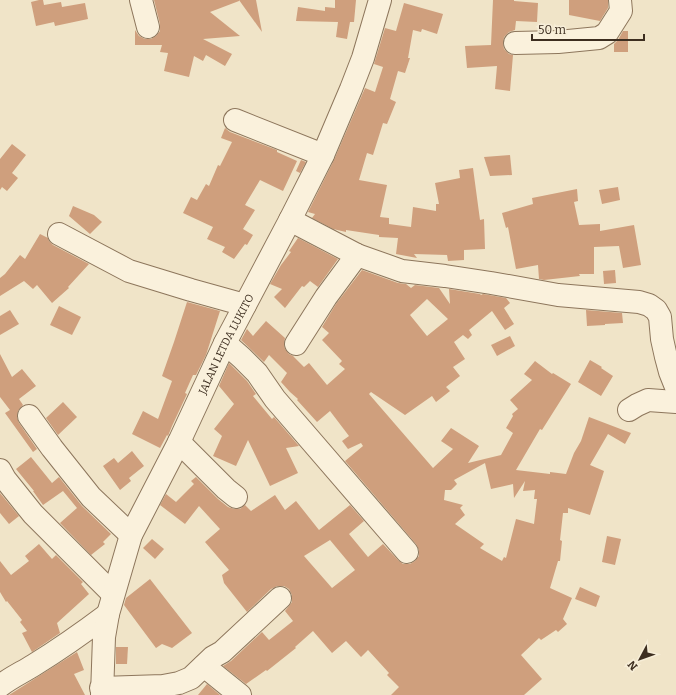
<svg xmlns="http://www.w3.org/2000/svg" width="676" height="695" viewBox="0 0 676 695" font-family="Bitter,serif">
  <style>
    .building { fill: #cf9f7d; fill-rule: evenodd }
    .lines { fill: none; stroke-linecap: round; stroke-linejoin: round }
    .minor-casing { stroke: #8d765c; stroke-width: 24 }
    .minor { stroke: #faf1dc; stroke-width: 22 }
    .labels { text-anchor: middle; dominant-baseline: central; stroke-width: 4; stroke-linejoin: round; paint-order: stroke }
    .street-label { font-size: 11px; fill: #3d2e20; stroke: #f7eed8 }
  </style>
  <rect width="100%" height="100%" fill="#f0e4c8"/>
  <g class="building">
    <polygon points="39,0 43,0 44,5 61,2 62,7 85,3 88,19 55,26 54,22 36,26 31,2"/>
    <polygon points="154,0 239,0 239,1 210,12 240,36 203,39 232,54 225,66 206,55 203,61 194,56 189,77 164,71 168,53 160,52 162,45 135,45 135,30 139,36 145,39 151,39 156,36 160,31 160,24"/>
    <polygon points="239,0 256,0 262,32"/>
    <polygon points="335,0 356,0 354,22 350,22 347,39 336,37 338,22 296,21 298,7 325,11 325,7 335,8"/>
    <polygon points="493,0 514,0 514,1 538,3 537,22 516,21 515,30 509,32 504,37 503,44 504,49 509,54 513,55 510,91 495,89 497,66 467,68 465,46 491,45"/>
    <polygon points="569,0 608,0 608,8 600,21 569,15"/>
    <polygon points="404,3 443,14 437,34 422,29 421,32 413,30 408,58 410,58 405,73 398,71 390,99 396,102 387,124 383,123 373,155 367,153 359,180 387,185 380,217 389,218 389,224 411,227 413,207 436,211 436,204 439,204 435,183 460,178 459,170 473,168 480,220 484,219 485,249 464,250 464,260 448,261 447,255 414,254 417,258 396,254 398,238 379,237 379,235 346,230 346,232 333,229 312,218 315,214 308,212 334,160 365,88 375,92 383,67 374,64 385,28 396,31"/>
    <polygon points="623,31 628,31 628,52 614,52 614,44 618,40"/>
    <polygon points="225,128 230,132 277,150 277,152 297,161 283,191 260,180 245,205 255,210 243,229 253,235 247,245 245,244 234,259 222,252 225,247 207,239 213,227 183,213 191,197 197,200 206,184 209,186 218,165 220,166 232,142 221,138"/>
    <polygon points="12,144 26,155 12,173 18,178 7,191 2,187 0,190 0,159"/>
    <polygon points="510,155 512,175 490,176 484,157"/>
    <polygon points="301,160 306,162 300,173 296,171"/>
    <polygon points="618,187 620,200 602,204 599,190"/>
    <polygon points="577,189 578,201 574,202 579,225 600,224 600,231 634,225 641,265 623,268 619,246 594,247 594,274 579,274 580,276 544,280 539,279 538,265 516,269 508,227 506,228 502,213 533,204 532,198"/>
    <polygon points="73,206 94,215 102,222 90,234 69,216"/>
    <polygon points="40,234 48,238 49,241 53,245 89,264 68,287 69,288 52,303 37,285 33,289 24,281 0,296 0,278 5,274 20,255 25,259"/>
    <polygon points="298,238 338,259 318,287 310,281 304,287 302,286 285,308 274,297 282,289 270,284 281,265 291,252 289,251"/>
    <path d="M362,270L398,283L406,284L411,288L415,285L439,288L450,304L449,289L480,294L481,295L483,294L506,298L510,303L504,308L514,324L505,330L492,311L469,330L472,335L468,339L463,335L454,342L465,359L453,367L460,376L446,387L450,391L436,402L432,396L405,415L371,392L369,394L433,468L453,449L441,441L451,428L479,446L468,463L501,455L513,433L506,428L513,416L512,414L518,409L510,400L532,380L524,374L535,361L552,374L553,373L571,384L542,430L540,429L516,470L550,474V472L566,474L574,453L581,441L589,417L631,433L625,444L608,434L590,465L604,471L590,515L568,508V513H563L560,540L562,541L560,561H558L550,588L572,598L563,619L567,624L558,632L556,630L541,640L539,638L521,655L542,679L524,695H391L399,687L387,675L389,673L368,650L361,657L346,641L332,653L313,631L295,647L296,648L267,671L266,670L246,684L223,666L231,661L262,632L269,640L293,621L285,611L292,602V595L289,589L284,586H277L271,589L247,612L224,583L222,575L229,570L205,542L220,529L199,506L185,524L160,505L166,494L176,502L194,484L191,481L196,477L218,499L228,507L234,509H240L245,505L251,511L275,495L285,510L296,501L319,530L350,505L364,521L349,534L368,557L383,544L398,560L403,564H410L415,561L419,556V550L416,544L345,461L363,446L361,443L348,449L342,441L349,436L330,411L317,422L297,400L298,399L290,392L281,382L287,373L269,355L264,362L241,340L247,329L253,336L266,321L285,338L284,344L285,349L289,354L293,356L304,367L309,363L327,385L345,369L339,364L342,361L322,340L329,333L322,327L336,304ZM427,299L448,319L427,336L410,315ZM485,463L491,489L513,484L514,498L525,481L523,491L535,490L534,499H537L534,524L516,519L506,558L504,557L502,561L480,548L484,544L455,524L465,515L460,508L463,505L444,500L445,490H451L457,484L454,480ZM330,540L355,570L332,588L304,556Z"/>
    <polygon points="615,270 616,283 604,284 603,271"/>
    <polygon points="187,302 220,311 206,355 196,375 193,375 185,393 187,394 172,426 168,436 167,435 160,448 132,434 143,411 158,419 172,381 162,376 174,342"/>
    <polygon points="59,306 81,317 72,335 50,325"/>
    <polygon points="10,310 19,324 0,335 0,316"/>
    <polygon points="586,310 622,313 623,323 605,324 605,325 587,326"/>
    <polygon points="510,336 515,346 497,356 491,345"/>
    <polygon points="0,354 12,377 22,369 36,386 19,399 23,405 18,411 17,417 19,423 37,449 33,452 5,413 10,410 0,397"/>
    <polygon points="590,360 602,367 601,368 613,376 601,396 578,382"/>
    <polygon points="229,363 247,381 256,394 253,396 272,419 274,417 299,446 286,448 298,473 270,486 248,440 236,466 213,456 222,436 214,429 234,404 219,386"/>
    <polygon points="63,402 77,417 58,435 46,418"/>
    <polygon points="132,451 144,466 129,478 131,481 120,490 103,466 114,458 118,463"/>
    <polygon points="31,457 52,483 59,477 82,506 111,534 103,542 105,544 91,555 60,523 77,508 63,491 43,505 33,491 34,491 16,469"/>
    <polygon points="0,493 19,516 9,524 0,513"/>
    <polygon points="607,536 621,539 615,565 602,562"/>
    <polygon points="152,539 164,549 155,559 143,548"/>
    <polygon points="39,544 52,559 56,555 83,582 81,584 89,594 57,623 60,633 32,652 22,633 27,631 20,622 22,620 7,601 6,602 0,592 0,561 11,575 29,561 25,556"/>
    <polygon points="150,579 192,633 172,648 162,644 156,648 124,605 126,598"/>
    <polygon points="580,587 600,596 596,607 575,599"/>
    <polygon points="116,647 128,647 127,664 116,664"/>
    <polygon points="77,652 84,670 74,674 85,695 9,695"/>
    <polygon points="207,684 220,695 198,695"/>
  </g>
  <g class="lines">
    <defs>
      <g id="minor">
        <polyline points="141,0 148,27"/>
        <polyline points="515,43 558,42 599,38 607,33 621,11 620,0"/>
        <polyline points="235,120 323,155"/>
        <polyline points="290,220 357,255 402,271 445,276 491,283 558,295 639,302 649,305 656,310 660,317 662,339 666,357 670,372 676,387"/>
        <polyline points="59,234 129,271 191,290 245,305"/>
        <polyline points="225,343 242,358 257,373 275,399 407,552"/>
        <polyline points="296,344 326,297 357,255"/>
        <polyline points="629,410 637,405 648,400 676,402"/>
        <polyline points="29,416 52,448 91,497 131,535"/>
        <polyline points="179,442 226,489 236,497"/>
        <polyline points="0,470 5,479 33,514 113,594"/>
        <polyline points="204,666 240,695"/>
        <path d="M0,686C10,678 23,672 34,665C60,649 84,632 108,614"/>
        <polyline points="101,688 163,686 179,683 191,678 213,657 222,652 280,598"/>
        <path id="s1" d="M102,695L104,637L108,614L131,535L179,442L225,343L290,220L323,155L351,89L363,58L380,0"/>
      </g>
    </defs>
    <use href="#minor" class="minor-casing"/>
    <use href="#minor" class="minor"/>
  </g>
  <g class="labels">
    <g class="street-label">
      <text stroke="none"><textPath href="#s1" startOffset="377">JALAN LETDA LUKITO</textPath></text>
    </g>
  </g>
  <g transform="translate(640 659) rotate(229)" stroke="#f7eed8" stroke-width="3" paint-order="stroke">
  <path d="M0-3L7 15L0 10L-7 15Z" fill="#3d2e20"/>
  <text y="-6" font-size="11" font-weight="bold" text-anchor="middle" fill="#3d2e20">N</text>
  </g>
  <path d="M532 34v6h112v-6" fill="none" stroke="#3d2e20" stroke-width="2"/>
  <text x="538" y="34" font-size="12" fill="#3d2e20" stroke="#f7eed8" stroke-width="3" paint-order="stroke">50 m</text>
</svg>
